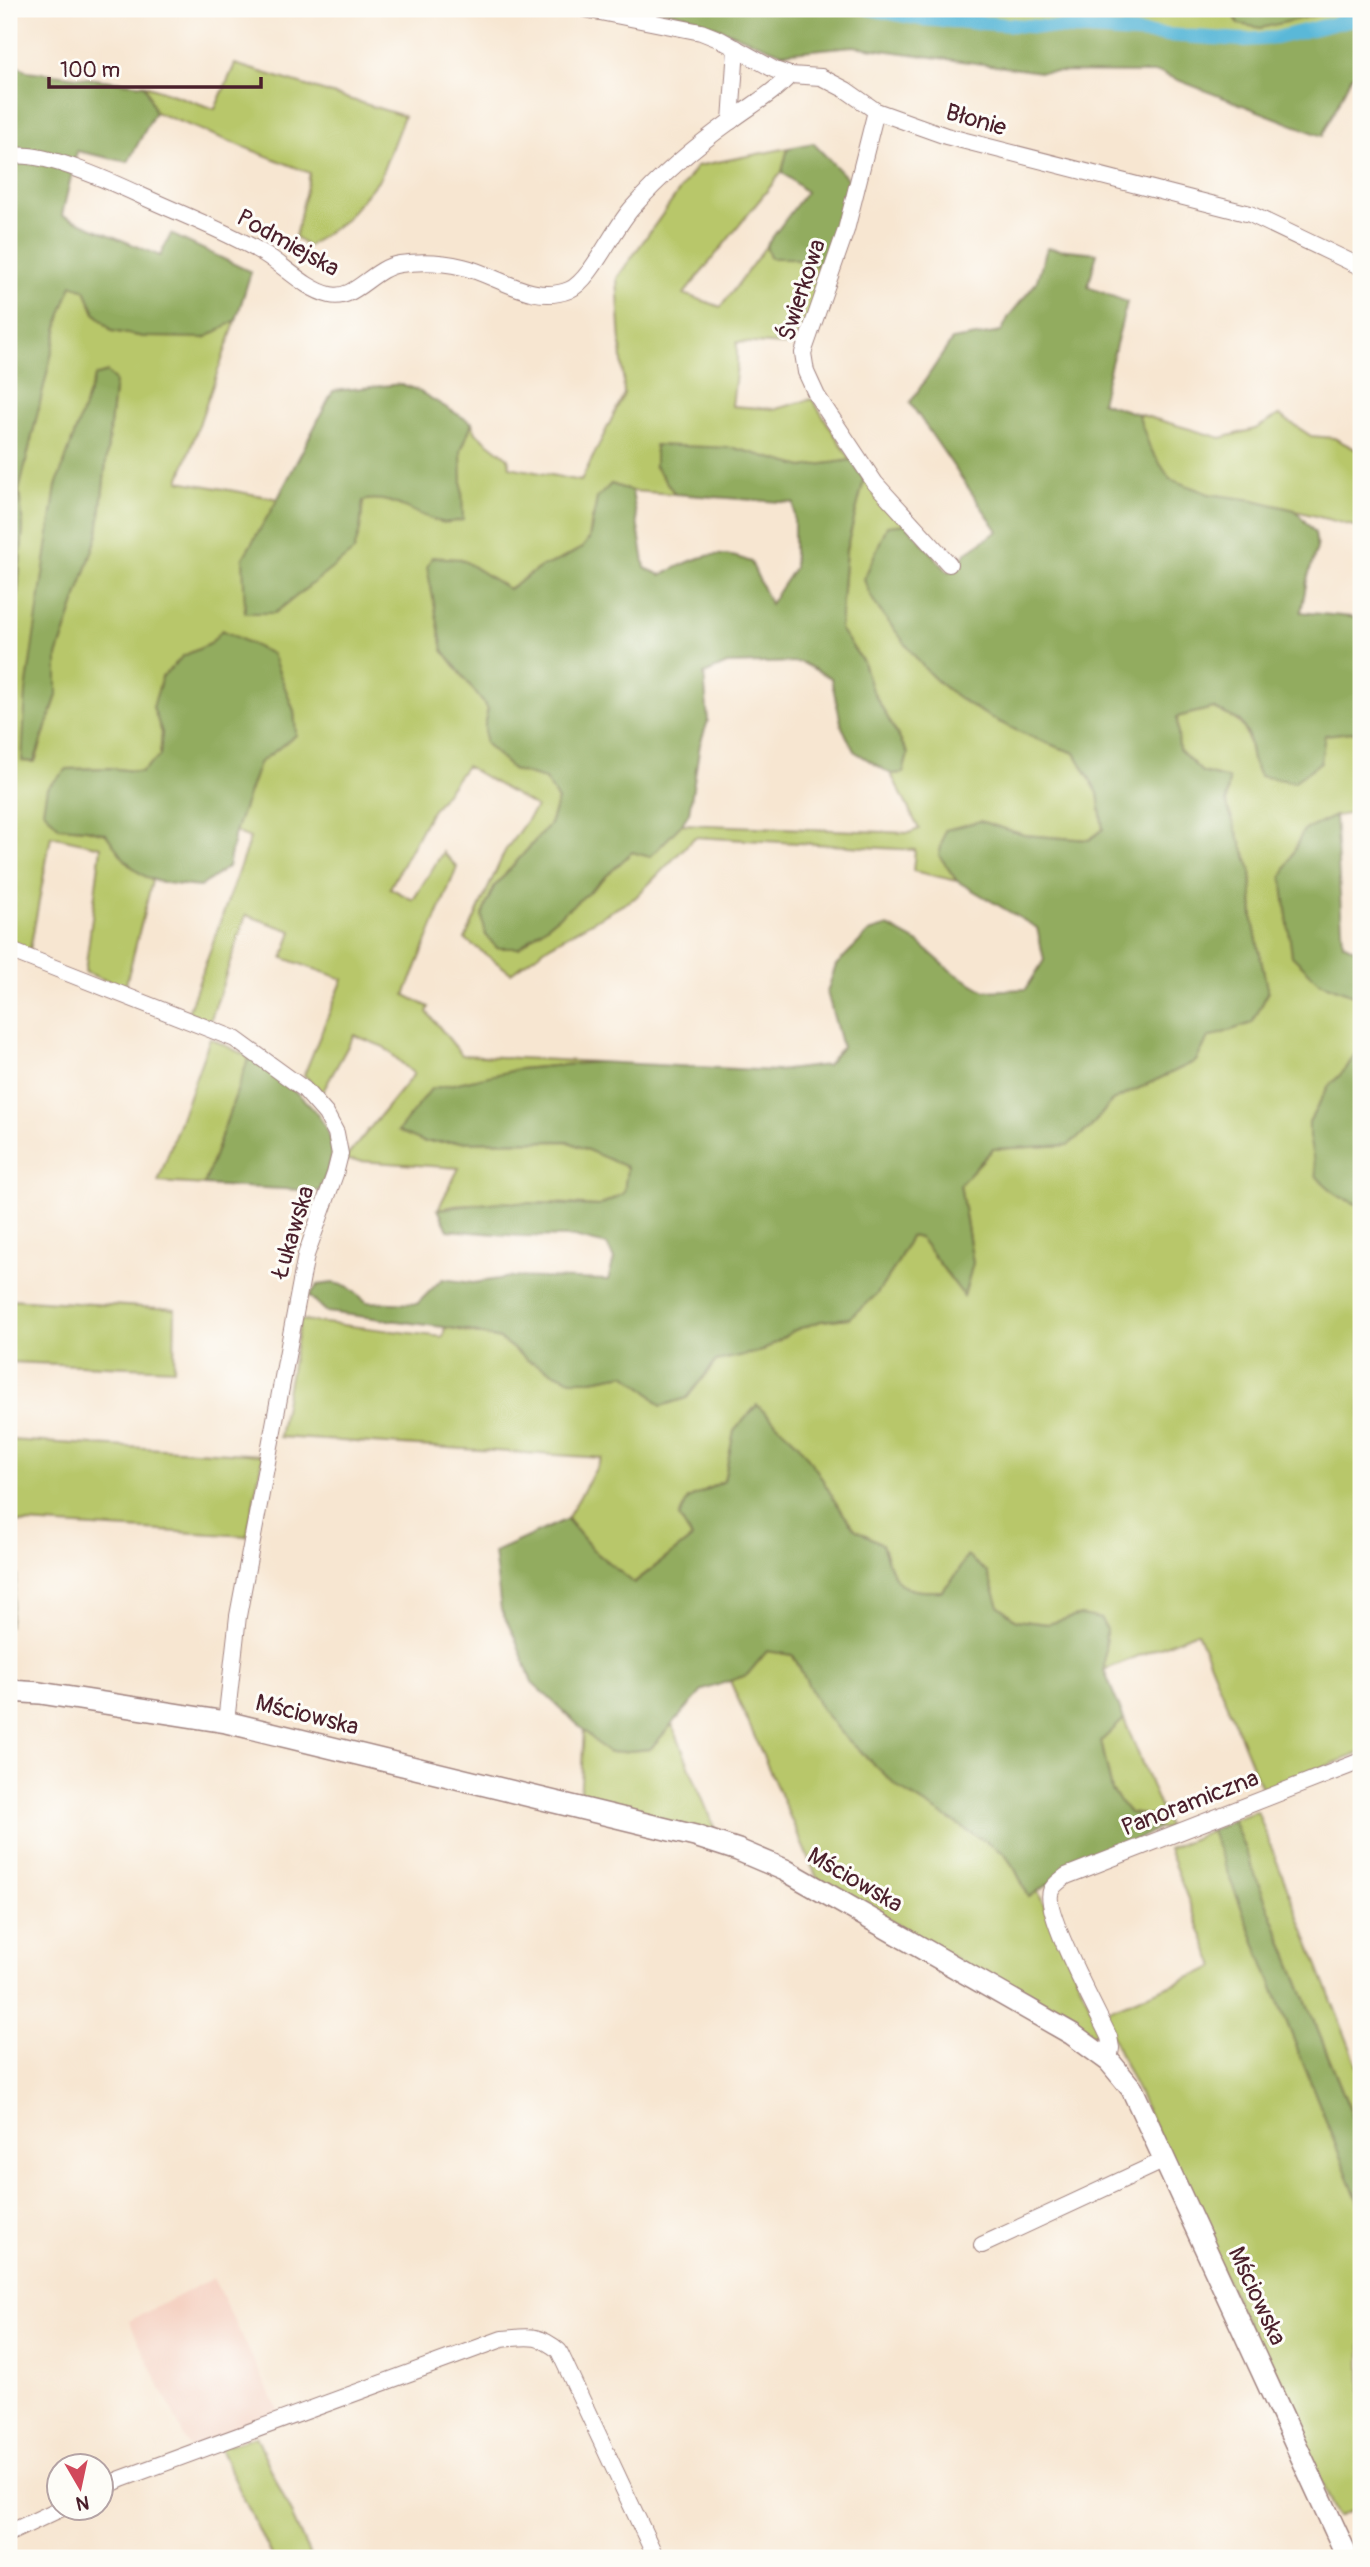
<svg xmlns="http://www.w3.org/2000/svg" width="1370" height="2567" viewBox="0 0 1370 2567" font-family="Pangolin,sans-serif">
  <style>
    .built { fill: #f5d2c3 }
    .green { fill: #b8c76a; stroke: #81734a; stroke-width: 2; fill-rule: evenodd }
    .forest { fill: #92ac5e; stroke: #6e6644; stroke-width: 2 }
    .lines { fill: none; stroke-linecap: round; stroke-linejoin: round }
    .canal { stroke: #5ab8d8; stroke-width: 14 }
    .minor-casing { stroke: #a0827e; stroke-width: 18 }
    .tertiary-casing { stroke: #a0827e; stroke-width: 24 }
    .minor { stroke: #fff; stroke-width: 16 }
    .tertiary { stroke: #fff; stroke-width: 21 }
    .labels { text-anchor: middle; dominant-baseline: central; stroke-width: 6; stroke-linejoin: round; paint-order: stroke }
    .street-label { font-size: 24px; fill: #4a1f2b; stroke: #fdfcf7 }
  </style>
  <rect width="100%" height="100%" fill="#fdfcf7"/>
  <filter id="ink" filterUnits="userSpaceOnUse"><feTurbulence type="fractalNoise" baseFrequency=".0143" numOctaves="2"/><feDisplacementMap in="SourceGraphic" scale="14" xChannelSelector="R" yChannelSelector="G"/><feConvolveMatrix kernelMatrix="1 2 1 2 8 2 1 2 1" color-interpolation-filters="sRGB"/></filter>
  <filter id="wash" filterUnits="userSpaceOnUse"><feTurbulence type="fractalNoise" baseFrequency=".00686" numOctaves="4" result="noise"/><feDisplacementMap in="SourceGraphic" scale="28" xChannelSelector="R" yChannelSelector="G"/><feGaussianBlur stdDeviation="1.57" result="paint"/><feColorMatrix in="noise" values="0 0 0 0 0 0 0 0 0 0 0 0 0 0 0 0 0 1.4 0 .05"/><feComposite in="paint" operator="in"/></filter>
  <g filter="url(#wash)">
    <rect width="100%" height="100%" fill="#f7e6d1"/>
    <polygon class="built" points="213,2278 281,2416 190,2449 129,2321"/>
    <g class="green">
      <polygon points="856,9 1233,9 1238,24 1341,9 1361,9 1361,20 1278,42 1243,44 922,23"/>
      <polygon points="235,64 404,116 380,178 344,221 308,246 295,237 310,173 155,112 145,85 215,109"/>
      <path d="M788,148L782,172L684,294L721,307L766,246L771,258H790L828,269L801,346L737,342V365L732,406L776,409L812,399L851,460L803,467L734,448L655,467L675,494L632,491L611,484L592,518L589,539L582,548L560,560L541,567L508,589L461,559L443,650L488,709L485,721L513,770L545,779L558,800L550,824L494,887L519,948L588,893L632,852L650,857L682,824L909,833L919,829L891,774L903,773L908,754L871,688L863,662L840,629L846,550L864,480L906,524L931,675C973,710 1023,736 1075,753L1098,793L1103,830L1090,840L1024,835L980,821L939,855L957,881L913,871L915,850L695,837L635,898L550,945L511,973L465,939L505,851L536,807L466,766L429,815L390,888L413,900L443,852L457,867L405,995L429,1007L427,1012L462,1055L597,1062L520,1069L424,1142L567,1141L628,1167L624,1193L599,1206L555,1203L466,1204L438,1209L459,1168L344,1160L414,1074L384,1047L354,1035L322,1093L304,1075L343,979L283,958L292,931L246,915L210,1022L188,1013L250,838L235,832L259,763L296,735L294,711L272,655L222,630L210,644L183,656L153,707L162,733L160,756L141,772L110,768L67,769L59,827L86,829L106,834C119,853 132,868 152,881L125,988L85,972L101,847L51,836L30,950L9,942V659L15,628L23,527L19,491L61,314L72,284L85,290L95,313L112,331L144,337H205L236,320L179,481L279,499L243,558L360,530L363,501L377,497L462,520L461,451L472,423L476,433L508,458L510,467L581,481L624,394L617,278L697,166ZM107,372L115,382L98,534L57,656V695L35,762L22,761Z"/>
      <polygon points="1138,414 1221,438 1255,429 1279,415 1311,436 1334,438 1357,450 1361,464 1361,528 1258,501 1206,498 1093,445 1139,417"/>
      <path d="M1213,708C1246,724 1245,723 1252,760L1325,734L1361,731V812L1335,816L1319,982L1361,998V1044L1346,1069L1328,1087L1309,1122L1338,1196L1361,1206V1753L1262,1790L1197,1632L1104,1670L1106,1630L1081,1615L1047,1624L1016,1620L999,1606L987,1572L966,1557L956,1575L942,1591C897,1593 895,1584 882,1544L855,1529L839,1508L818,1472L798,1444L730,1458L724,1481L688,1499L679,1517L692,1538L633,1583L594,1551L567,1519L602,1458L279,1437L300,1320L443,1337L445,1327L500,1339L529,1361L592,1380L625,1374L646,1390L662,1406L703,1379L716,1361L762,1351L795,1330L821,1321L849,1318L876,1295L897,1264L910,1236L920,1238L964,1296L973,1262L960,1184L993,1149L1068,1145L1090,1128L1112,1101L1196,1061L1208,1038L1252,1023L1268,993L1253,921L1251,870L1226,803L1229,779L1202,772L1178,749L1177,717Z"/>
      <polygon points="210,1038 249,1057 204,1185 158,1182"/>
      <polygon points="9,1299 175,1309 174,1369 9,1362"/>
      <polygon points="9,1440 263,1455 247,1536 9,1522"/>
      <polygon points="9,1574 17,1575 9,1627"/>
      <polygon points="767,1651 792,1655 839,1731 899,1788 1004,1853 1015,1869 1029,1897 1038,1891 1098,2023 1100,2033 1097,2041 817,1878 730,1681 747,1675"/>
      <polygon points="1124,1719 1169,1829 1158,1828 1152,1816 1129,1813 1112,1791 1101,1741"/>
      <polygon points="672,1724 718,1837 580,1801 584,1728 609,1753 650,1749"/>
      <polygon points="1257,1811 1361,2075 1361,2137 1233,1820"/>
      <polygon points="1211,1831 1361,2209 1361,2507 1337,2517 1101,2013 1215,1967 1168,1849"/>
      <polygon points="256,2436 311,2558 272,2558 222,2453 220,2447"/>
    </g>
    <g class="forest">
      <polygon points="654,9 856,9 922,23 1243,44 1278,42 1361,20 1361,68 1351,77 1322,136 1160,73 1040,72 853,46 782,53 685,15"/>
      <polygon points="1233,9 1341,9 1261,28 1238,24"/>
      <polygon points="9,60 27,71 145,85 155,112 128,162 77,151 62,215 160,256 171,234 251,272 236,320 205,338 144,337 112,331 95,313 85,290 72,285 61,314 19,491 23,527 15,628 9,659"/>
      <polygon points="813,143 853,184 828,269 790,258 770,258 766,246 806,192 782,172 788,148"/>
      <path d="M1047,248L1097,253L1088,287L1127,302L1101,402L1138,414L1150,448L1170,479L1209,494L1254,500L1295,510L1315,533L1317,548L1307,580L1301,612L1361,618V731L1325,735L1321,762L1294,782L1260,776L1252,760L1248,735L1240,721L1213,708L1177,717L1179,749L1202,772L1229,779L1226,803L1251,870L1253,921L1268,993L1252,1023L1208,1038L1196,1061L1112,1101L1090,1128L1068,1145L993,1149L960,1184L973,1263L964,1296L920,1238L910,1236L897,1264L876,1295L849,1318L821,1321L795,1330L762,1351L716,1361L687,1398L661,1406L646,1390L625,1374L592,1380H570L529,1361L500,1339L466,1330L327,1312L309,1296L318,1285L333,1283L347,1286L367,1302L417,1304L442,1279L473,1283L511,1277L608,1280L614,1259L607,1245L574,1237L520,1236L448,1230L438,1209L498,1202L599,1206L624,1193L627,1167L567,1141L424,1142L398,1131L431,1089L520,1069L597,1062L777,1071L827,1065L842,1047L827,992L836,965L869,932L888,926L919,943L951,971L985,991L1026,989L1044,960L1037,928L957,881L939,855L945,830L980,821L1024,835L1089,840L1103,829L1098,793L1075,753C1028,738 968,711 932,676C919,664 909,648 898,634C883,615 871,602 864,579L887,526L906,524L948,572L956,566L967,552L998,531L910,403L952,340L1001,332L1009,316L1036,283Z"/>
      <polygon points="107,372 115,381 98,534 57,656 57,695 34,762 22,761 26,691 56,486 95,376"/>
      <path d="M401,384L415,389L472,423L461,451L463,520C456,521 447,524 441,522C414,515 392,494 363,501L360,530L354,551L275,613H245L243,558L276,502L333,391Z"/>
      <path d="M655,445L734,448L803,467L851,460L864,480L846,550L840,629L863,662L871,688L908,754L903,773L891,774L854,751L842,727L831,678L801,662L727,664L704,674L708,721L700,744L689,813L682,824L650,857L632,852L588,893L519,948H497L485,934L482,915L494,887L550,824L558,800L545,779L513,770L485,743V721L488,709L443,650L427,567L432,557L461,559L509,589L541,567L560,560L582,548L589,539L597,498L611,484L632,491L645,568L661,575C695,559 713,546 751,562L770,604L794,568V503L675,494L655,466Z"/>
      <path d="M222,630L272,654L294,711L296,735L259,763L235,832L228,867L200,887C146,882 137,880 106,834L86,829L59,827L43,810L47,788L67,769L110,768L141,772L160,756L162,733L153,707L162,677L183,656L210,644Z"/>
      <polygon points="1335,816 1343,943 1361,952 1361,998 1319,982 1292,956 1282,877 1303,831"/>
      <polygon points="1361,1044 1361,1206 1338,1196 1317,1177 1309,1137 1309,1122 1328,1087 1346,1069"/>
      <path d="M249,1057C278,1079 328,1108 332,1149C333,1162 324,1178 320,1191L204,1185Z"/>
      <path d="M757,1405L798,1444L818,1472L839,1508L855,1529L882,1544C895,1584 897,1593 942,1591L956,1575L967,1556L987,1572L999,1606L1016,1620L1047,1624L1081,1615L1101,1619L1106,1630L1104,1670L1124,1719L1101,1741L1112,1791L1129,1813L1152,1816L1158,1828C1116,1853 1069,1869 1029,1897L1015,1869L1004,1853L899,1788L839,1731L818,1704L793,1655L767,1651L747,1675L703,1690L650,1749L608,1753L532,1682L515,1638L501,1610L494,1552L567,1519L594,1551L634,1583L692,1538L679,1517L688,1499L724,1481L734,1431Z"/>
      <polygon points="1233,1820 1361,2138 1361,2209 1211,1831"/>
    </g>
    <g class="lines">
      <polyline class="canal" points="870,9 920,19 1243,40 1276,38 1361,17"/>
    </g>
  </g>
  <g filter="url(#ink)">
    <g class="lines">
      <defs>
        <g id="minor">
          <polyline points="585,9 701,32 721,40 775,70 790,75 821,77 846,90 876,111 946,136 1250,214 1361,267"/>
          <polyline points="876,111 846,230 803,353 806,372 817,396 875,483 949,564"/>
          <polyline points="731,121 736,48"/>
          <path d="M9,157C39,148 114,183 144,197C183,215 226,231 263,253C285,266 305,289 330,295C355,301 372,268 400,264C420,261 443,262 463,267C497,275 533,305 569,290C591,281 614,227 633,207C661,175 697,145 732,120C752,105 774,93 790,75"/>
          <polyline points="9,950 235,1039 304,1089 326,1114 336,1133 340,1154 335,1174 306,1255 238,1616 226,1722"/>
          <path d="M1109,2061L1111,2048L1109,2037C1098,2013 1042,1911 1051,1891C1053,1885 1061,1880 1066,1876L1361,1761"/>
          <polyline points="982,2245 1165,2160"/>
          <path d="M102,2488L121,2479L502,2339C528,2337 538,2333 559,2351L656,2558"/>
          <polyline points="9,2533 62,2508"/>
        </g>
        <polyline id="tertiary" points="9,1691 40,1693 226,1722 695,1836 738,1850 785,1870 1072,2034 1109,2061 1132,2089 1348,2558"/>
      </defs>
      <use href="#minor" class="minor-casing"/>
      <use href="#tertiary" class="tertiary-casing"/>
      <use href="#minor" class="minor"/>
      <use href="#tertiary" class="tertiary"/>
    </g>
  </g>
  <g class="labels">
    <g class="street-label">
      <text transform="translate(976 120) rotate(16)">Błonie</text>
      <text transform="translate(288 243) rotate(29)">Podmiejska</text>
      <text transform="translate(802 290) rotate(-72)">Świerkowa</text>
      <text transform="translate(293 1232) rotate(-73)">Łukawska</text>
      <text transform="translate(307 1715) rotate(14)">Mściowska</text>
      <text transform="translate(1190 1803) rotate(-21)">Panoramiczna</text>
      <text transform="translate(855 1880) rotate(30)">Mściowska</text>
      <text transform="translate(1257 2296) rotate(65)">Mściowska</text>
    </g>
  </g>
  <rect width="1370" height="2567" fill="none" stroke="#fdfcf7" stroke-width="35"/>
  <g transform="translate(80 2487) rotate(171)"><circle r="33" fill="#fdfcf7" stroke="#b5a4a5" stroke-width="2"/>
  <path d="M0-5L12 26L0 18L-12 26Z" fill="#d1495b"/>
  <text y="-10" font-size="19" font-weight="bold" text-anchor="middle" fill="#4a1f2b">N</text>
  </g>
  <path d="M49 77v10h212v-10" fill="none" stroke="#4a1f2b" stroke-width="3.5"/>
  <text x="60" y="77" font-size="21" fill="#4a1f2b" stroke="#fdfcf7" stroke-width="5" paint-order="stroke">100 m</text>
</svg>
